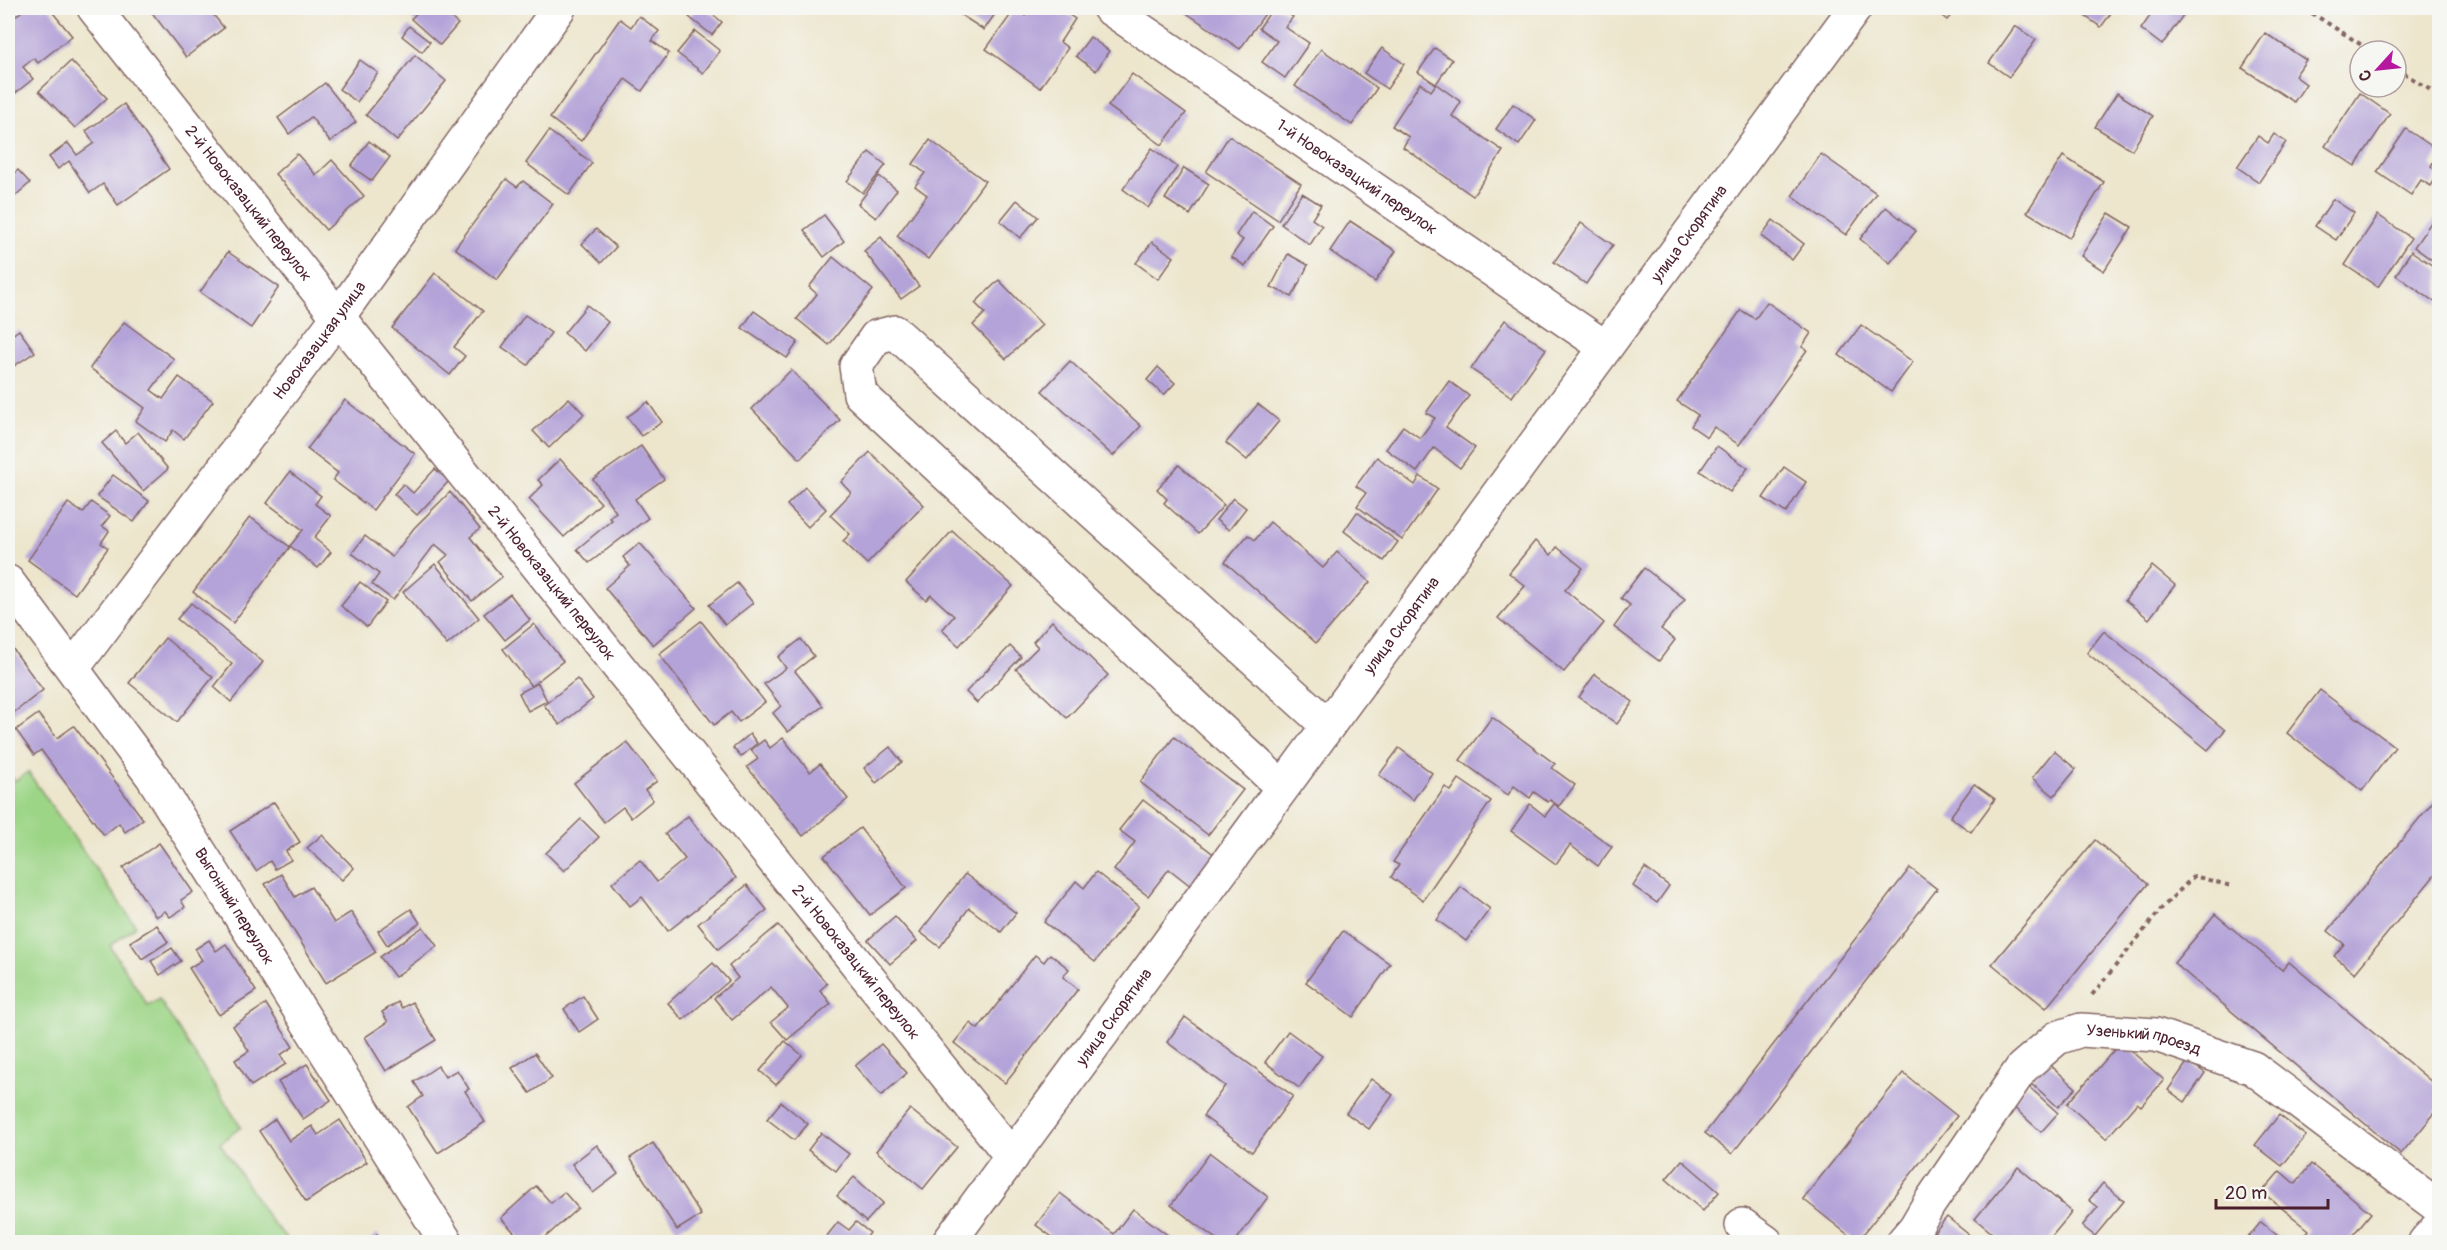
<svg xmlns="http://www.w3.org/2000/svg" width="2447" height="1250" viewBox="0 0 2447 1250" font-family="Pangolin,sans-serif">
  <style>
    .green { fill: #9dd587; stroke: #747a59; stroke-width: 1.5 }
    .building { fill: #b4a3d8 }
    .lines { fill: none; stroke-linecap: round; stroke-linejoin: round }
    .minor-casing { stroke: #836564; stroke-width: 36 }
    .path { stroke: #836564; stroke-width: 4; stroke-dasharray: 4.5 4.5; stroke-linecap: butt }
    .minor { stroke: #fff; stroke-width: 33 }
    .labels { text-anchor: middle; dominant-baseline: central; stroke-width: 4.5; stroke-linejoin: round; paint-order: stroke }
    .street-label { font-size: 16px; fill: #4a1f2b; stroke: #f6f6f2 }
  </style>
  <rect width="100%" height="100%" fill="#f6f6f2"/>
  <filter id="ink" filterUnits="userSpaceOnUse"><feTurbulence type="fractalNoise" baseFrequency=".0167" numOctaves="2"/><feDisplacementMap in="SourceGraphic" scale="12" xChannelSelector="R" yChannelSelector="G"/><feConvolveMatrix kernelMatrix="1 2 1 2 8 2 1 2 1" color-interpolation-filters="sRGB"/></filter>
  <filter id="wash" filterUnits="userSpaceOnUse"><feTurbulence type="fractalNoise" baseFrequency=".008" numOctaves="4" result="noise"/><feDisplacementMap in="SourceGraphic" scale="24" xChannelSelector="R" yChannelSelector="G"/><feGaussianBlur stdDeviation="1.35" result="paint"/><feColorMatrix in="noise" values="0 0 0 0 0 0 0 0 0 0 0 0 0 0 0 0 0 1.4 0 .05"/><feComposite in="paint" operator="in"/></filter>
  <g filter="url(#wash)">
    <rect width="100%" height="100%" fill="#ede6cd"/>
    <polygon class="green" points="8,771 15,781 28,772 136,926 110,946 148,1006 159,999 241,1127 220,1143 270,1220 290,1242 8,1242"/>
    <g id="blocks">
      <g class="building">
        <polygon points="26,8 49,8 72,36 38,63 34,58 23,67 33,79 8,99 8,22"/>
        <polygon points="153,8 208,8 224,28 186,57 150,10"/>
        <polygon points="421,8 439,8 458,24 440,45 411,19"/>
        <polygon points="697,8 705,8 722,22 712,35 689,17"/>
        <polygon points="966,8 999,8 984,30 961,15"/>
        <polygon points="1031,8 1059,8 1075,19 1060,42 1068,48 1040,88 986,49 1015,9 1025,16"/>
        <polygon points="1179,8 1269,8 1240,49"/>
        <polygon points="1273,8 1280,8 1293,17 1285,27 1309,43 1285,78 1262,62 1277,41 1259,28"/>
        <polygon points="1932,8 1957,8 1947,20"/>
        <polygon points="2073,8 2111,8 2114,9 2101,27"/>
        <polygon points="2143,8 2188,8 2162,45 2141,29 2152,13"/>
        <polygon points="639,16 659,31 652,41 669,53 642,91 625,79 581,141 550,118 620,19 631,27"/>
        <polygon points="409,26 430,42 422,52 402,36"/>
        <polygon points="2015,26 2036,40 2009,77 1989,63"/>
        <polygon points="695,31 720,51 703,73 677,53"/>
        <polygon points="2265,33 2306,60 2295,76 2306,84 2294,102 2242,68"/>
        <polygon points="1090,37 1109,51 1096,71 1076,56"/>
        <polygon points="1382,48 1404,64 1387,89 1364,73"/>
        <polygon points="1435,48 1452,60 1436,84 1418,72"/>
        <polygon points="1321,49 1377,88 1352,125 1295,86"/>
        <polygon points="415,55 446,81 397,141 366,115"/>
        <polygon points="360,60 378,73 357,102 339,89"/>
        <polygon points="71,61 107,98 75,128 39,91"/>
        <polygon points="1132,74 1186,113 1162,145 1108,106"/>
        <polygon points="325,83 356,122 330,142 311,117 289,134 278,118"/>
        <polygon points="1420,83 1431,91 1436,84 1461,102 1452,116 1503,151 1473,196 1403,147 1409,137 1392,126"/>
        <polygon points="2117,93 2153,116 2132,150 2095,127"/>
        <polygon points="2360,93 2390,114 2355,166 2325,146"/>
        <polygon points="124,104 169,169 118,205 103,184 90,193 69,161 58,169 49,157 68,143 77,155 94,143 86,131"/>
        <polygon points="1513,104 1536,120 1519,145 1496,129"/>
        <polygon points="2406,129 2439,151 2431,166 2439,173 2431,186 2421,180 2411,195 2377,172"/>
        <polygon points="549,131 592,163 569,195 526,163"/>
        <polygon points="2274,134 2286,142 2259,182 2237,167 2258,136 2268,143"/>
        <polygon points="1229,136 1301,184 1278,220 1206,172"/>
        <polygon points="930,140 985,181 928,259 897,236 927,195 915,186 925,173 913,164"/>
        <polygon points="369,141 390,157 372,181 351,166"/>
        <polygon points="1152,148 1177,167 1148,208 1123,189"/>
        <polygon points="869,152 886,165 863,193 847,181"/>
        <polygon points="297,154 316,175 332,160 364,196 326,230 275,174"/>
        <polygon points="1821,154 1876,193 1846,235 1792,196"/>
        <polygon points="2063,156 2104,182 2069,238 2027,212"/>
        <polygon points="1184,168 1209,184 1190,215 1165,199"/>
        <polygon points="18,170 30,183 8,202 8,179"/>
        <polygon points="879,176 897,190 876,218 858,204"/>
        <polygon points="506,179 517,187 523,181 553,204 497,280 455,248"/>
        <polygon points="1302,193 1321,205 1312,219 1322,226 1310,245 1281,224"/>
        <polygon points="2333,199 2354,213 2336,240 2315,226"/>
        <polygon points="1017,200 1038,217 1020,238 1000,221"/>
        <polygon points="1886,207 1916,231 1890,263 1860,239"/>
        <polygon points="1252,211 1273,226 1245,266 1231,257 1243,240 1236,235"/>
        <polygon points="2109,213 2132,227 2104,271 2081,256"/>
        <polygon points="824,215 844,241 824,257 804,230"/>
        <polygon points="2378,215 2411,238 2378,287 2345,265"/>
        <polygon points="2434,218 2439,222 2439,265 2414,247"/>
        <polygon points="1773,220 1804,244 1792,260 1761,236"/>
        <polygon points="1350,221 1396,251 1375,282 1330,251"/>
        <polygon points="1581,223 1613,245 1586,284 1554,262"/>
        <polygon points="596,229 616,247 601,263 582,244"/>
        <polygon points="881,237 919,286 901,299 864,251"/>
        <polygon points="1152,242 1174,257 1158,279 1136,263"/>
        <polygon points="2411,251 2439,270 2439,305 2396,275"/>
        <polygon points="228,252 279,287 251,328 200,292"/>
        <polygon points="1288,254 1308,265 1292,297 1271,287"/>
        <polygon points="833,257 873,290 829,345 797,319 817,294 809,287"/>
        <polygon points="435,273 483,311 454,347 465,356 450,375 392,328"/>
        <polygon points="999,280 1042,325 1006,359 973,325 985,313 975,303"/>
        <polygon points="1767,302 1811,333 1802,347 1807,350 1739,445 1714,427 1707,437 1691,426 1698,415 1677,401 1741,310 1755,319"/>
        <polygon points="587,305 608,322 585,351 564,333"/>
        <polygon points="754,311 798,342 787,358 742,328"/>
        <polygon points="525,315 551,333 528,365 502,347"/>
        <polygon points="1505,320 1546,349 1512,397 1471,369"/>
        <polygon points="124,322 174,359 151,390 163,399 179,377 213,401 184,439 173,430 165,442 136,421 145,408 90,368"/>
        <polygon points="1861,325 1913,362 1891,392 1839,355"/>
        <polygon points="19,330 35,352 14,366 8,357 8,338"/>
        <polygon points="1070,361 1141,426 1113,456 1042,391"/>
        <polygon points="1158,367 1175,383 1164,395 1147,380"/>
        <polygon points="791,370 840,420 800,459 752,409"/>
        <polygon points="1449,381 1469,396 1446,427 1475,448 1460,468 1434,448 1417,472 1386,449 1403,426 1420,438 1435,418 1426,413"/>
        <polygon points="569,398 584,414 549,448 533,431"/>
        <polygon points="345,400 415,454 373,510 333,480 338,473 307,449"/>
        <polygon points="648,402 662,422 641,436 627,417"/>
        <polygon points="1258,404 1279,421 1247,460 1226,443"/>
        <polygon points="116,431 125,443 138,432 168,469 143,491 102,443"/>
        <polygon points="641,446 664,479 635,499 648,518 589,563 577,549 612,520 609,517 616,512 593,479"/>
        <polygon points="1717,446 1748,468 1730,492 1700,471"/>
        <polygon points="870,452 924,505 867,564 843,541 850,534 830,515 851,493 841,482"/>
        <polygon points="1377,457 1415,485 1420,476 1438,489 1402,540 1357,506 1366,493 1356,486"/>
        <polygon points="560,459 601,503 564,537 529,499 543,485 538,480"/>
        <polygon points="1179,465 1224,505 1198,534 1164,503 1167,499 1157,489"/>
        <polygon points="1784,467 1806,482 1786,513 1763,498"/>
        <polygon points="435,469 449,481 417,515 394,494 403,484 413,493"/>
        <polygon points="290,472 321,496 315,504 331,516 314,538 331,552 318,568 290,546 303,530 267,503"/>
        <polygon points="113,475 149,501 134,522 97,496"/>
        <polygon points="805,487 826,509 808,527 787,505"/>
        <polygon points="450,492 480,529 470,537 502,577 472,601 440,562 448,555 435,544 393,600 372,584 379,574 352,553 365,536 392,557 414,528"/>
        <polygon points="1233,498 1246,508 1229,530 1216,520"/>
        <polygon points="91,502 110,516 102,526 109,531 101,543 108,548 75,594 28,560 68,503 83,513"/>
        <polygon points="1357,512 1398,542 1384,561 1344,531"/>
        <polygon points="250,517 290,547 233,623 193,592"/>
        <polygon points="1270,522 1323,568 1337,552 1370,582 1316,643 1225,562 1248,535 1255,540"/>
        <polygon points="952,531 1013,586 959,646 942,630 954,616 931,595 926,600 906,582"/>
        <polygon points="1535,541 1551,555 1557,547 1583,568 1565,590 1604,623 1564,672 1498,618 1525,586 1509,573"/>
        <polygon points="640,543 696,608 653,645 605,588 630,566 623,557"/>
        <polygon points="435,564 479,618 447,645 403,592"/>
        <polygon points="2152,566 2175,585 2149,619 2125,600"/>
        <polygon points="1644,568 1685,599 1661,629 1675,640 1659,661 1614,627 1630,605 1621,598"/>
        <polygon points="360,582 386,602 367,627 341,606"/>
        <polygon points="737,583 753,603 725,625 709,605"/>
        <polygon points="510,594 530,620 505,640 484,614"/>
        <polygon points="191,603 263,662 231,702 214,687 232,664 177,619"/>
        <polygon points="701,621 765,702 739,722 731,712 714,725 659,654"/>
        <polygon points="1052,621 1108,675 1067,718 1016,669 1038,647 1033,642"/>
        <polygon points="534,624 563,661 531,686 503,649"/>
        <polygon points="2104,631 2225,730 2208,750 2087,653"/>
        <polygon points="165,638 213,677 177,722 129,683"/>
        <polygon points="801,639 814,656 795,671 823,706 788,732 773,713 781,706 764,684 786,668 778,657"/>
        <polygon points="10,645 43,690 8,717 8,647"/>
        <polygon points="1010,646 1021,657 977,703 966,692"/>
        <polygon points="1595,674 1633,702 1617,724 1579,697"/>
        <polygon points="577,679 593,699 560,725 544,705"/>
        <polygon points="538,683 547,701 528,711 519,693"/>
        <polygon points="2320,690 2395,747 2362,791 2287,733"/>
        <polygon points="38,714 57,738 74,726 143,819 125,832 119,823 104,835 41,750 34,755 16,730"/>
        <polygon points="1492,717 1555,764 1552,768 1575,785 1559,806 1550,800 1548,802 1534,792 1530,798 1514,786 1508,795 1460,760"/>
        <polygon points="750,734 757,743 741,757 733,748"/>
        <polygon points="1174,737 1243,790 1208,835 1140,782"/>
        <polygon points="783,738 810,772 820,764 848,799 803,836 747,767 758,759 751,750 764,740 770,748"/>
        <polygon points="627,742 657,781 645,790 653,800 631,818 623,807 604,822 574,783"/>
        <polygon points="890,747 902,762 876,783 864,768"/>
        <polygon points="1399,748 1432,773 1413,800 1379,775"/>
        <polygon points="2054,751 2076,769 2054,796 2032,778"/>
        <polygon points="1459,779 1491,801 1423,900 1391,877 1399,865 1393,862 1445,787 1451,791"/>
        <polygon points="1974,784 1995,799 1971,832 1950,817"/>
        <polygon points="2439,794 2439,870 2355,973 2334,956 2344,944 2328,931"/>
        <polygon points="1143,800 1216,856 1192,887 1169,869 1148,896 1114,870 1135,842 1119,830"/>
        <polygon points="274,802 300,842 286,851 291,860 275,869 270,861 256,871 230,831"/>
        <polygon points="1530,804 1545,816 1554,804 1612,847 1598,866 1570,845 1556,864 1511,831"/>
        <polygon points="688,816 736,878 668,931 642,897 630,906 612,883 640,860 657,882 685,859 665,834"/>
        <polygon points="581,819 599,837 564,871 546,853"/>
        <polygon points="860,828 906,888 870,915 824,856"/>
        <polygon points="322,835 354,868 342,880 307,848"/>
        <polygon points="2095,840 2148,884 2046,1008 1992,964"/>
        <polygon points="159,843 193,892 181,900 185,907 170,917 165,911 156,917 123,868"/>
        <polygon points="1645,868 1669,886 1657,903 1633,886"/>
        <polygon points="1910,868 1937,889 1732,1154 1705,1133"/>
        <polygon points="1096,872 1139,906 1095,962 1044,922 1076,881 1084,888"/>
        <polygon points="281,874 295,897 311,887 334,923 351,912 376,952 326,983 265,884"/>
        <polygon points="965,874 1016,913 1001,932 969,908 940,947 920,932"/>
        <polygon points="747,885 767,910 718,949 698,924"/>
        <polygon points="1461,887 1490,909 1466,941 1437,920"/>
        <polygon points="411,909 420,923 387,945 378,931"/>
        <polygon points="2215,914 2282,970 2289,962 2439,1088 2439,1108 2401,1154 2174,963"/>
        <polygon points="895,916 917,941 890,964 868,940"/>
        <polygon points="157,925 168,942 142,959 130,942"/>
        <polygon points="778,925 827,984 820,990 831,1004 787,1040 771,1022 788,1008 771,987 732,1020 714,998 738,978 729,966"/>
        <polygon points="423,927 437,946 395,977 380,957"/>
        <polygon points="1343,931 1390,964 1353,1017 1306,982"/>
        <polygon points="209,940 216,951 226,944 256,991 219,1015 189,968 202,960 195,949"/>
        <polygon points="172,948 181,961 160,975 151,961"/>
        <polygon points="1050,954 1069,969 1063,977 1078,989 1005,1083 954,1043 970,1023 978,1029 1035,955 1044,962"/>
        <polygon points="713,963 729,981 683,1020 668,1003"/>
        <polygon points="583,996 598,1019 579,1032 564,1009"/>
        <polygon points="398,1002 402,1008 412,1002 436,1040 386,1071 365,1037 388,1022 382,1012"/>
        <polygon points="266,1004 293,1047 280,1055 286,1064 251,1086 235,1060 249,1051 233,1026"/>
        <polygon points="1185,1017 1293,1096 1252,1152 1203,1116 1225,1086 1167,1042"/>
        <polygon points="1288,1031 1322,1056 1299,1088 1265,1062"/>
        <polygon points="785,1041 802,1055 776,1085 760,1071"/>
        <polygon points="2121,1042 2164,1080 2141,1106 2137,1103 2106,1139 2067,1104"/>
        <polygon points="881,1044 907,1073 881,1096 855,1066"/>
        <polygon points="535,1053 552,1078 530,1093 512,1068"/>
        <polygon points="2188,1061 2205,1073 2185,1102 2168,1090"/>
        <polygon points="2047,1062 2076,1088 2058,1107 2030,1082"/>
        <polygon points="307,1064 331,1100 303,1119 278,1082"/>
        <polygon points="438,1066 445,1077 457,1070 469,1089 465,1091 485,1122 438,1153 408,1107 423,1096 414,1082"/>
        <polygon points="1903,1073 1957,1116 1857,1242 1803,1199"/>
        <polygon points="1371,1079 1393,1095 1369,1129 1346,1113"/>
        <polygon points="2027,1085 2058,1113 2041,1132 2010,1104"/>
        <polygon points="781,1102 808,1124 794,1140 767,1119"/>
        <polygon points="910,1109 957,1147 923,1189 876,1151"/>
        <polygon points="2279,1115 2306,1136 2282,1166 2255,1145"/>
        <polygon points="275,1119 289,1141 312,1126 318,1135 340,1120 367,1162 306,1202 259,1131"/>
        <polygon points="821,1133 849,1154 836,1171 808,1150"/>
        <polygon points="653,1143 701,1215 677,1230 630,1158"/>
        <polygon points="597,1145 618,1174 593,1193 572,1164"/>
        <polygon points="1210,1153 1268,1197 1235,1242 1220,1242 1171,1205"/>
        <polygon points="1682,1160 1719,1192 1703,1211 1666,1179"/>
        <polygon points="2311,1164 2371,1213 2347,1242 2299,1242 2309,1230 2262,1192 2280,1171 2295,1184"/>
        <polygon points="2018,1167 2072,1212 2047,1242 2003,1242 1975,1219"/>
        <polygon points="854,1177 883,1203 866,1222 837,1196"/>
        <polygon points="2103,1183 2124,1201 2095,1236 2082,1226 2098,1207 2089,1200"/>
        <polygon points="536,1186 551,1203 564,1192 578,1208 540,1242 523,1242 501,1218"/>
        <polygon points="1060,1193 1114,1234 1133,1209 1177,1242 1059,1242 1036,1225"/>
        <polygon points="1947,1217 1978,1242 1926,1242"/>
        <polygon points="838,1222 849,1230 856,1222 870,1233 863,1242 822,1242"/>
        <polygon points="2261,1222 2285,1242 2250,1242 2246,1240"/>
        <polygon points="377,1234 384,1242 367,1242"/>
      </g>
    </g>
  </g>
  <g filter="url(#ink)">
    <use href="#blocks" fill-opacity="0" stroke="#836564" stroke-width="1.5"/>
    <g class="lines">
      <defs>
        <g id="minor">
          <path id="s1" d="M94,8L338,317L1012,1157"/>
          <path id="s2" d="M1109,8L1605,347"/>
          <path id="s3" d="M8,582L152,776L446,1242"/>
          <path id="s4" d="M73,668L338,317L559,8"/>
          <polyline points="1282,787 860,394 856,366 876,337 895,332 1328,726"/>
          <polyline points="1742,1225 1766,1242"/>
          <path id="s5" d="M949,1242L1855,8"/>
          <path id="s6" d="M1903,1242L1915,1228L1929,1204L2022,1068L2057,1038L2081,1030L2156,1035L2253,1068L2440,1208"/>
          <polyline points="2425,1242 2440,1225"/>
        </g>
      </defs>
      <use href="#minor" class="minor-casing"/>
      <g class="path">
        <polyline points="2304,8 2371,51"/>
        <polyline points="2396,68 2440,96"/>
        <polyline points="2092,995 2162,908 2194,876 2231,886"/>
      </g>
      <use href="#minor" class="minor"/>
    </g>
  </g>
  <g class="labels">
    <g class="street-label">
      <text stroke="none"><textPath href="#s2" startOffset="300">1-й Новоказацкий переулок</textPath></text>
      <text stroke="none"><textPath href="#s1" startOffset="249">2-й Новоказацкий переулок</textPath></text>
      <text stroke="none"><textPath href="#s5" startOffset="1251">улица Скорятина</textPath></text>
      <text stroke="none"><textPath href="#s4" startOffset="410">Новоказацкая улица</textPath></text>
      <text stroke="none"><textPath href="#s1" startOffset="735">2-й Новоказацкий переулок</textPath></text>
      <text stroke="none"><textPath href="#s5" startOffset="765">улица Скорятина</textPath></text>
      <text stroke="none"><textPath href="#s3" startOffset="396">Выгонный переулок</textPath></text>
      <text stroke="none"><textPath href="#s1" startOffset="1221">2-й Новоказацкий переулок</textPath></text>
      <text stroke="none"><textPath href="#s5" startOffset="279">улица Скорятина</textPath></text>
      <text stroke="none"><textPath href="#s6" startOffset="346">Узенький проезд</textPath></text>
    </g>
  </g>
  <rect width="2447" height="1250" fill="none" stroke="#f6f6f2" stroke-width="30"/>
  <g transform="translate(2378 69) rotate(243)"><circle r="28" fill="#f6f6f2" stroke="#b1a0a2" stroke-width="1.5"/>
  <path d="M0-4.5L10 22L0 15L-10 22Z" fill="#b5179e"/>
  <text y="-9" font-size="16" font-weight="bold" text-anchor="middle" fill="#4a1f2b">С</text>
  </g>
  <path d="M2216 1199v9h112v-9" fill="none" stroke="#4a1f2b" stroke-width="3"/>
  <text x="2225" y="1199" font-size="18" fill="#4a1f2b" stroke="#f6f6f2" stroke-width="4.5" paint-order="stroke">20 m</text>
</svg>
